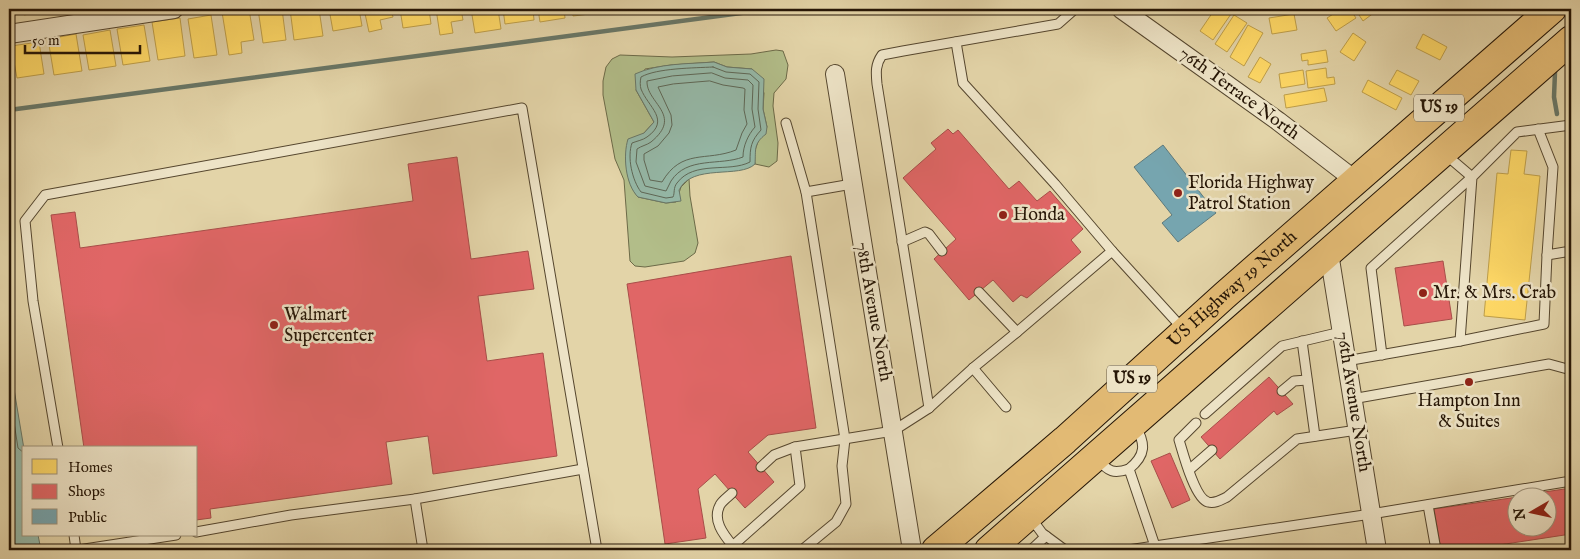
<svg xmlns="http://www.w3.org/2000/svg" width="1580" height="559" viewBox="0 0 1580 559" font-family="'IM FELL English',serif">
  <style>
    .green { fill: #b2bd89; stroke: #6c6a48 }
    .water { fill: #95b8a7; stroke: #697767 }
    .homes { fill: #ffd966; stroke: #be9e49 }
    .shops { fill: #e06666; stroke: #a84e49 }
    .public { fill: #76a5af; stroke: #5e7a7c }
    .lines { fill: none; stroke-linecap: round; stroke-linejoin: round }
    .shore { stroke: #5e6756; stroke-width: 1 }
    .stream { stroke: #697767; stroke-width: 4.5 }
    .lane-casing { stroke: #55462e; stroke-width: 11 }
    .street-casing { stroke: #55462e; stroke-width: 20 }
    .highway-casing { stroke: #261606; stroke-width: 30 }
    .lane { stroke: #ede3c6; stroke-width: 9 }
    .street { stroke: #ede3c6; stroke-width: 18 }
    .highway { stroke: #e2ba74; stroke-width: 28 }
    .poi-dot { fill: #8f2418; stroke: #ede3c6; stroke-width: 2 }
    .labels { text-anchor: middle; dominant-baseline: central; stroke-width: 5; stroke-linejoin: round; paint-order: stroke }
    .shield { fill: #ede3c6; stroke: #625440; stroke-width: 1 }
    .shield-label { font-size: 16px; font-weight: bold; fill: #261606 }
    .street-label { font-size: 18px; fill: #261606; stroke: #ede3c6 }
    .poi-label { font-size: 18px; fill: #261606; stroke: #ede3c6; text-anchor: start }
  </style>
  <rect width="100%" height="100%" fill="#e3d4a8"/>
  <filter id="stains"><feTurbulence type="fractalNoise" baseFrequency=".004" numOctaves="4"/><feColorMatrix values="0 0 0 0 .2 0 0 0 0 .09 0 0 0 0 .02 0 0 0 .5 -.17"/></filter>
  <radialGradient id="worn" r=".72"><stop offset=".6" stop-color="#630" stop-opacity="0"/><stop offset="1" stop-color="#630" stop-opacity=".3"/></radialGradient>
  <path class="green" d="M776,50L783,51L788,65L786,79L774,93L773,106L778,143L777,161L769,167L755,164L754,153L759,139L767,127L763,109L764,93L752,69L727,67L714,62L671,65L645,69L636,90L654,122L644,133L629,176C630,183 633,191 638,197L666,203L676,202L681,187L689,179L690,196L698,243L695,253L684,261L645,267L635,266L630,261L624,180L615,159L603,95V81L606,67L612,59L620,55L672,57L751,54Z"/>
  <g class="water">
    <path d="M714,62L727,67L752,69L764,79L763,109L767,127L766,134C753,144 756,150 755,164C740,179 692,163 679,190L681,201L666,203L638,197C625,184 623,155 628,139L644,133L654,122L636,90L635,74C659,63 688,64 714,62Z"/>
    <polygon points="9,359 24,449 24,535 38,535 41,550 9,550"/>
  </g>
  <g class="homes">
    <polygon points="23,9 57,9 24,15"/>
    <polygon points="241,9 249,9 254,40 241,42 242,53 229,55 222,12"/>
    <polygon points="258,9 282,9 286,40 263,43"/>
    <polygon points="290,9 319,9 323,36 294,40"/>
    <polygon points="329,9 359,9 362,26 333,31"/>
    <polygon points="364,9 391,9 393,17 380,20 382,29 369,32"/>
    <polygon points="400,9 429,9 431,24 403,28"/>
    <polygon points="436,9 461,9 463,20 451,22 453,33 440,35"/>
    <polygon points="471,9 498,9 501,29 475,33"/>
    <polygon points="503,9 533,9 534,20 505,24"/>
    <polygon points="538,9 564,9 565,18 540,22"/>
    <polygon points="572,9 597,9 598,13 573,16"/>
    <polygon points="1215,9 1223,9 1231,14 1213,40 1200,31"/>
    <polygon points="1341,9 1350,9 1356,18 1336,31 1327,18"/>
    <polygon points="1355,9 1379,9 1363,21"/>
    <polygon points="1294,14 1297,30 1272,34 1269,18"/>
    <polygon points="211,15 217,55 194,58 188,19"/>
    <polygon points="1234,15 1247,23 1227,52 1215,44"/>
    <polygon points="180,18 185,56 158,60 152,22"/>
    <polygon points="144,25 150,61 123,65 117,29"/>
    <polygon points="1248,25 1263,33 1244,66 1230,57"/>
    <polygon points="110,30 116,66 89,70 83,35"/>
    <polygon points="1353,33 1366,42 1354,61 1340,52"/>
    <polygon points="76,34 82,71 54,75 48,39"/>
    <polygon points="1423,34 1447,47 1440,60 1416,48"/>
    <polygon points="39,42 44,74 17,78 11,46"/>
    <polygon points="1326,50 1328,62 1308,65 1308,60 1302,61 1301,54"/>
    <polygon points="1260,57 1271,64 1260,83 1248,77"/>
    <polygon points="1326,68 1327,78 1334,77 1335,84 1308,88 1306,71"/>
    <polygon points="1303,70 1305,84 1281,88 1279,74"/>
    <polygon points="1397,70 1419,81 1411,95 1389,84"/>
    <polygon points="1368,80 1402,98 1396,110 1362,92"/>
    <polygon points="1324,88 1327,101 1286,108 1284,95"/>
    <polygon points="1511,150 1527,151 1524,174 1540,176 1525,320 1484,316 1497,173 1508,174"/>
  </g>
  <g class="shops">
    <polygon points="948,129 953,134 958,130 1009,189 1019,181 1037,201 1050,191 1083,229 1071,240 1081,252 1027,298 1021,295 1013,302 993,280 969,300 934,259 956,239 903,178 936,149 931,143"/>
    <polygon points="457,157 471,259 528,251 534,289 478,296 487,361 543,353 557,456 433,474 428,436 386,442 392,484 210,509 211,518 196,520 196,448 84,448 51,215 75,212 80,248 413,201 408,164"/>
    <polygon points="791,256 816,428 768,435 748,452 774,482 745,508 715,474 698,489 706,538 665,544 627,284"/>
    <polygon points="1443,261 1452,319 1404,326 1395,268"/>
    <polygon points="1269,377 1293,404 1277,415 1274,411 1220,459 1201,437"/>
    <polygon points="1170,453 1190,500 1172,508 1151,461"/>
    <polygon points="1571,488 1571,534 1466,550 1441,550 1434,509 1518,497 1518,526 1548,526 1548,496 1518,496"/>
  </g>
  <polygon class="public" points="1163,145 1216,213 1178,242 1162,223 1172,215 1134,167"/>
  <g class="lines">
    <g class="shore">
      <path d="M713,67L726,72L750,74L759,82L758,109L761,130C751,141 750,147 750,162C729,173 694,160 677,183C673,188 675,193 673,197L666,198L641,192C632,180 627,157 632,143C637,141 643,140 647,137C671,120 648,107 641,89C640,86 640,81 641,77C657,68 694,68 713,67Z"/>
      <path d="M712,73L725,78L748,80L753,85L752,109L755,127C748,135 743,146 743,157C720,166 687,156 671,181C669,184 668,188 666,191L645,186L636,162L637,149C641,146 647,145 651,142C684,115 646,103 647,81L672,76Z"/>
      <path d="M710,81L723,85L743,88L745,89L744,110L747,124L742,133L736,150C706,162 682,148 662,182L650,180L644,160V154L658,146L669,133L672,125L671,115L658,87L673,84Z"/>
      <polyline points="9,390 18,448 24,453"/>
    </g>
    <g class="stream">
      <polyline points="1555,72 1554,97 1557,114"/>
      <polyline points="9,110 772,9"/>
    </g>
    <defs>
      <g id="lane">
        <polyline points="956,42 963,83 1055,184 1112,251"/>
        <polyline points="786,123 806,192 845,439 842,466 846,504 836,522 802,550"/>
        <polyline points="1538,129 1553,167 1547,255 1571,251"/>
        <polyline points="806,192 852,184"/>
        <polyline points="902,242 925,232 929,234 942,251"/>
        <polyline points="979,292 1017,332"/>
        <polyline points="1302,341 1315,436"/>
        <polyline points="1460,341 1544,324 1547,255"/>
        <polyline points="1382,355 1371,268 1472,177 1445,154"/>
        <polyline points="1346,361 1460,341 1472,177 1517,132 1571,125"/>
        <polyline points="973,368 1006,407"/>
        <polyline points="1282,391 1294,381 1307,380"/>
        <polyline points="1352,399 1549,364 1571,370"/>
        <path d="M929,408L877,84C876,73 875,65 882,55L903,51L1058,24L1075,9"/>
        <polyline points="1205,414 1282,346 1341,332"/>
        <path d="M1196,423L1179,440C1183,453 1195,499 1208,502C1215,504 1221,500 1227,497L1297,439L1357,430"/>
        <path d="M1135,425C1146,444 1146,455 1129,469L1155,546"/>
        <polyline points="58,448 33,301 25,221 45,195 522,108 597,550"/>
        <path d="M1098,459C1108,472 1114,474 1129,469"/>
        <polyline points="761,467 774,455 795,447"/>
        <polyline points="1189,470 1212,450"/>
        <path d="M732,493C728,497 722,501 720,505C712,520 723,534 733,546"/>
        <polyline points="415,499 423,550"/>
        <polyline points="1428,505 1436,550"/>
        <polyline points="1031,518 1042,533 1065,550"/>
        <polyline points="196,532 291,515 415,499 583,469"/>
        <polyline points="74,535 76,550"/>
        <polyline points="78,550 176,535"/>
        <polyline points="728,550 800,486 795,447 893,431 929,408 973,368 1017,332 1112,251 1183,329"/>
        <polyline points="1031,550 1046,536"/>
        <polyline points="1128,550 1371,514 1571,481"/>
      </g>
      <g id="street">
        <polyline points="1121,9 1278,121 1356,181"/>
        <polyline points="9,34 174,9"/>
        <polyline points="835,74 912,550"/>
        <polyline points="1329,253 1377,550"/>
      </g>
      <g id="highway">
        <path id="s1" d="M936,550L1065,440L1225,295L1552,9"/>
        <polyline points="989,550 1571,40"/>
      </g>
    </defs>
    <use href="#lane" class="lane-casing"/>
    <use href="#street" class="street-casing"/>
    <use href="#highway" class="highway-casing"/>
    <use href="#lane" class="lane"/>
    <use href="#street" class="street"/>
    <use href="#highway" class="highway"/>
  </g>
  <g class="poi-dot">
    <circle cx="1178" cy="193" r="5"/>
    <circle cx="1003" cy="215" r="5"/>
    <circle cx="1423" cy="293" r="5"/>
    <circle cx="274" cy="325" r="5"/>
    <circle cx="1469" cy="382" r="5"/>
  </g>
  <g class="labels">
    <g class="shield">
      <rect x="1414" y="94.5" width="50" height="27" rx="4"/>
      <rect x="1107" y="365.5" width="50" height="27" rx="4"/>
    </g>
    <g class="shield-label">
      <text x="1439" y="108">US 19</text>
      <text x="1132" y="379">US 19</text>
    </g>
    <g class="street-label">
      <text transform="translate(1239 94) rotate(36)">76th Terrace North</text>
      <text stroke="none"><textPath href="#s1" startOffset="395">US Highway 19 North</textPath></text>
      <text transform="translate(873 312) rotate(80)">78th Avenue North</text>
      <text transform="translate(1353 402) rotate(81)">76th Avenue North</text>
    </g>
    <g class="poi-label">
      <text x="1188" y="183">Florida Highway<tspan x="1188" dy="21">Patrol Station</tspan></text>
      <text x="1013" y="215">Honda</text>
      <text x="1433" y="293">Mr. &amp; Mrs. Crab</text>
      <text x="284" y="315">Walmart<tspan x="284" dy="21">Supercenter</tspan></text>
      <text x="1469" y="401" text-anchor="middle">Hampton Inn<tspan x="1469" dy="21">&amp; Suites</tspan></text>
    </g>
  </g>
  <rect width="1580" height="559" fill="none" stroke="#e3d4a8" stroke-width="30"/>
  <rect x="10" y="10" width="1560" height="539" fill="none" stroke="#261606" stroke-width="2.5"/>
  <rect x="15" y="15" width="1550" height="529" fill="none" stroke="#261606"/>
  <rect x="22" y="446" width="175" height="90" fill="#ede3c6" stroke="#9d9179"/>
  <rect x="32" y="459" width="25" height="15" fill="#ffd966" stroke="#9d9179"/>
  <text x="68" y="472" font-size="15" fill="#261606">Homes</text>
  <rect x="32" y="484" width="25" height="15" fill="#e06666" stroke="#9d9179"/>
  <text x="68" y="496" font-size="15" fill="#261606">Shops</text>
  <rect x="32" y="509" width="25" height="15" fill="#76a5af" stroke="#9d9179"/>
  <text x="68" y="522" font-size="15" fill="#261606">Public</text>
  <g transform="translate(1532 512) rotate(261)"><circle r="24" fill="#ede3c6" stroke="#9d9179"/>
  <path d="M0-4L9 19L0 12L-9 19Z" fill="#8f2418"/>
  <text y="-8" font-size="14" font-weight="bold" text-anchor="middle" fill="#261606">N</text>
  </g>
  <path d="M25 45v8h115v-8" fill="none" stroke="#261606" stroke-width="2.5"/>
  <text x="32" y="45" font-size="15" fill="#261606" stroke="#ede3c6" stroke-width="4" paint-order="stroke">50 m</text>
  <rect width="100%" height="100%" filter="url(#stains)"/>
  <rect width="100%" height="100%" fill="url(#worn)"/>
</svg>
